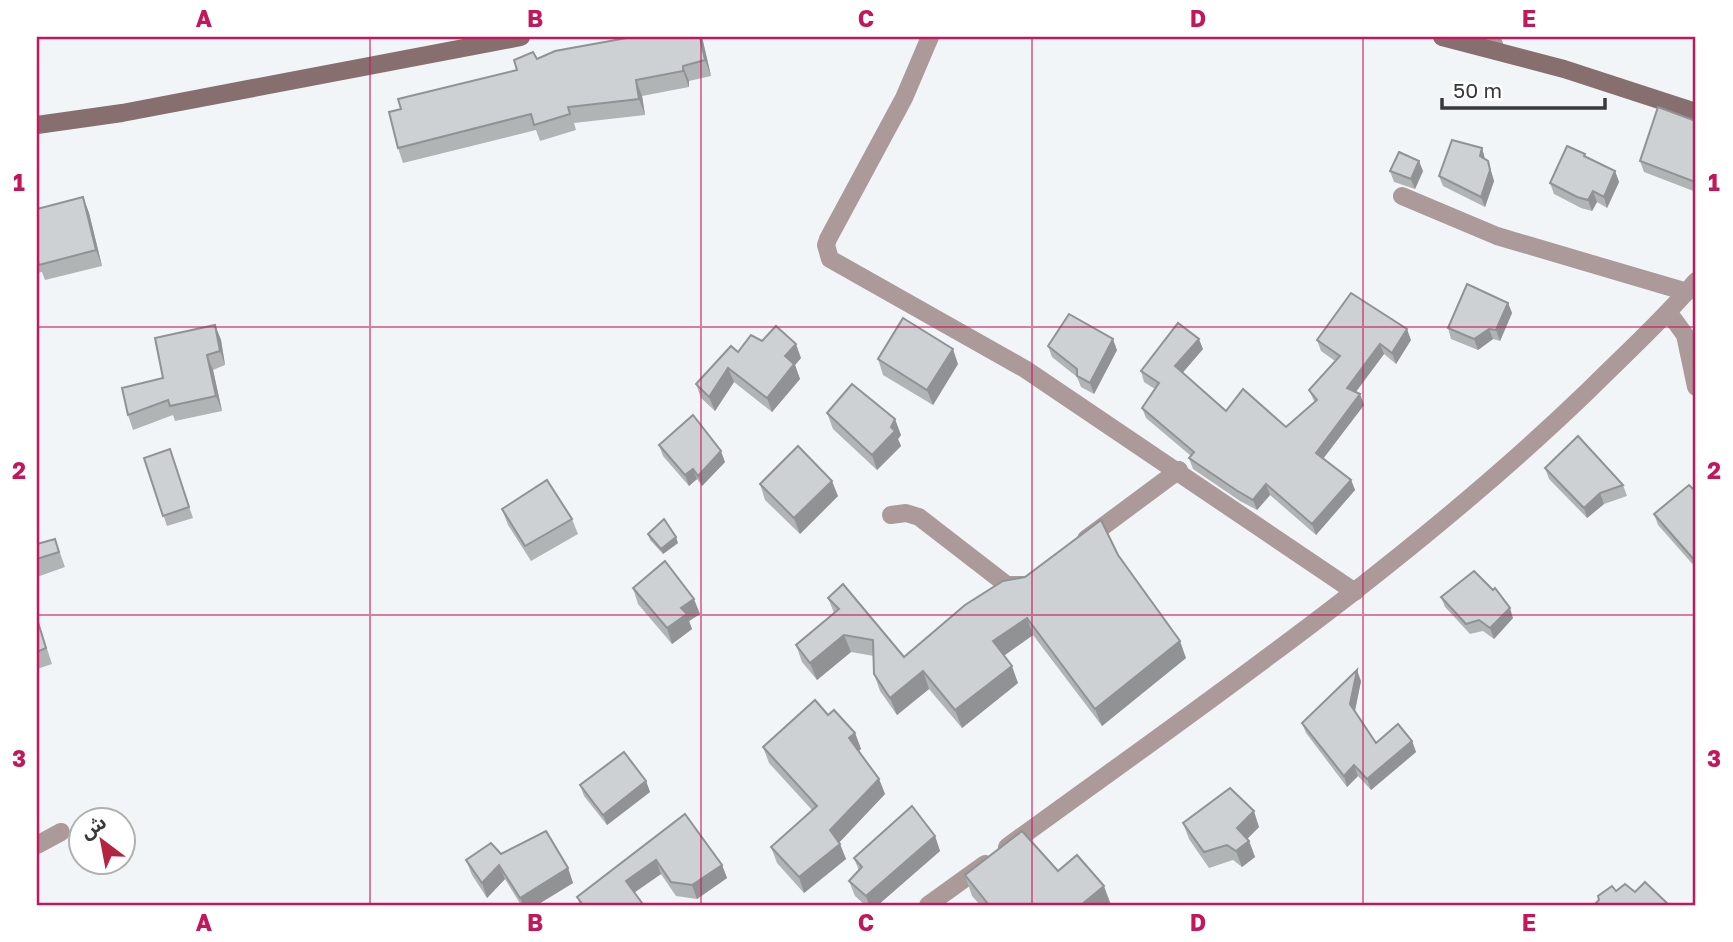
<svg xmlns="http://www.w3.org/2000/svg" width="1733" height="942" viewBox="0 0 1733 942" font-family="'Golos Text','Noto Sans Arabic',sans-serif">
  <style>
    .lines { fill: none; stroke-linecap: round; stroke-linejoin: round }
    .minor { stroke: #ac9a9a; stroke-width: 18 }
    .secondary { stroke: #886f6f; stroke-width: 18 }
    .wall { fill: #b0b4b5 }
    .shaded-wall { fill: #909294 }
    .building { fill: #cdd1d3; stroke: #909294; stroke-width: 2 }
    .grid { fill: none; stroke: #c2185b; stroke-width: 2; stroke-opacity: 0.55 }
    .neatline { fill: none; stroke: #c2185b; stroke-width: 2.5 }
    .grid-label { font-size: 23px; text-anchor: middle; font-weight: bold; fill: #c2185b }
  </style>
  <rect width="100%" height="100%" fill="#f1f5f7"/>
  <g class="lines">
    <g class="minor">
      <polyline points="930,37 904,98 828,239 826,245 830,259 1025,369 1355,592"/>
      <polyline points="1491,37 1496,50"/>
      <polyline points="1402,196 1497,236 1687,292"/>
      <polyline points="1669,313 1685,335 1696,387"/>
      <polyline points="891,515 906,513 919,517 1007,585 1025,585"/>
      <polyline points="1086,539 1179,470"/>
      <polyline points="37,845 61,832"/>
      <path d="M1007,847C1206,702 1411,562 1589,390C1625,354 1663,320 1696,281"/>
      <polyline points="928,905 985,864"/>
    </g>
    <g class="secondary">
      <polyline points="1442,37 1564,69 1696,112"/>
      <polyline points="37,125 122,113 521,37"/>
    </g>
  </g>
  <g class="wall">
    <polygon points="632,37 702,37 711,76 689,81 689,87 642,96 645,115 574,123 576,130 540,141 536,130 403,163 398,148 401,109 517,70 537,59"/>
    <polygon points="1696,121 1696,192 1644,172 1640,161"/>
    <polygon points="1482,148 1485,160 1488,161 1494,181 1485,207 1443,186 1439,176"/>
    <polygon points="1587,157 1615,171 1619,182 1607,208 1597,202 1592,211 1581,208 1554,194 1550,183"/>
    <polygon points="1390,171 1423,171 1415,189 1394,182"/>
    <polygon points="83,197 89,213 102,266 45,280 42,272 37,273 37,209"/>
    <polygon points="1508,303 1512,313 1500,341 1493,339 1478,350 1451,339 1448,328"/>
    <polygon points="215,325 221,340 225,365 213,370 222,411 175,421 173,415 133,430 128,415"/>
    <polygon points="1317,340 1411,340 1396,364 1384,354 1356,392 1364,405 1323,458 1351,480 1355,490 1316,535 1270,495 1257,510 1240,501 1193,469 1189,458 1191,456 1146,418 1142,408 1155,389 1144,382 1141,371 1203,349 1182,373 1226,411 1286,427 1315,403 1309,390 1335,361 1321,351"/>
    <polygon points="1048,346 1117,350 1094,394 1081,387 1077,377 1052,357"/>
    <polygon points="738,352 801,358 795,365 800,379 772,412 734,382 715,411 701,398 696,384"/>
    <polygon points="878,359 958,364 933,405 883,375"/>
    <polygon points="827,413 901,435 898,439 901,446 877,470 833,429"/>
    <polygon points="659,445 725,462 702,486 697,479 689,486 663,456"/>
    <polygon points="170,449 193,518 167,526 144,458"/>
    <polygon points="1545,468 1623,485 1627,496 1604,504 1587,518 1549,479"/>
    <polygon points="760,484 838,496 800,534 765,500"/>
    <polygon points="1696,492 1696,568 1658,525 1654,514"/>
    <polygon points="502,509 572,519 578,534 531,561 508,525"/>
    <polygon points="648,534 678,543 663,554 650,540"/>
    <polygon points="55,539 65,567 37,577 37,544"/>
    <polygon points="1118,555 1186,658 1102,726 1033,635 1004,656 1018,683 962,728 929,689 897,715 880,691 874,674 874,656 851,652 817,680 802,662 796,645 834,613 828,598 904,657 1025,577"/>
    <polygon points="633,588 700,614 689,621 692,629 672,644 638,604"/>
    <polygon points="1441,597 1513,618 1494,639 1483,631 1470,634 1445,607"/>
    <polygon points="37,618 52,664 37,669"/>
    <polygon points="1361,681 1355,711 1376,743 1412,741 1416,752 1371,790 1358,776 1347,787 1306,733 1302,723"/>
    <polygon points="828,715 855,733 861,749 859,751 879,779 885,794 839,842 846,859 804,893 777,863 771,847 812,810 769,763 763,747"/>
    <polygon points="646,781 650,792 607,825 584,796 580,785"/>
    <polygon points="685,814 722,865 727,878 697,899 676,896 661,874 634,892 643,905 580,905 577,897"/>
    <polygon points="1183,823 1259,827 1247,839 1249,841 1255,857 1242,867 1233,860 1209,868 1189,839"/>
    <polygon points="935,836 940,851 878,905 865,905 855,896 849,881 859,871 854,858"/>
    <polygon points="501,854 568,868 573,883 537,905 521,905 505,879 487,898 472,875 466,860"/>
    <polygon points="965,875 1111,905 980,905 972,896"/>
  </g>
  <g class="shaded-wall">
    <polygon points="700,37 702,37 711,76 705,60"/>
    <polygon points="683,66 689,81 689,87 683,71"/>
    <polygon points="636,80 642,96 645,115 639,99"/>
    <polygon points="1482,148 1485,159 1484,167 1480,156"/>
    <polygon points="1419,161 1423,171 1415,189 1411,179"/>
    <polygon points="1488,161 1494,181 1485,207 1481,197"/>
    <polygon points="1615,171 1619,182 1607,208 1604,197"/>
    <polygon points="1593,191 1597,202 1592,211 1588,200"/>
    <polygon points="83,197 89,213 102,266 96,250"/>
    <polygon points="1508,303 1512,313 1500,341 1496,330"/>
    <polygon points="215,325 221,340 225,365 220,351"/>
    <polygon points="1407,329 1411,340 1396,364 1392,353"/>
    <polygon points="1489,329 1493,339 1478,350 1474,339"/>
    <polygon points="1113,339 1117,350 1094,394 1090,383"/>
    <polygon points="1199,339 1203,349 1179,377 1175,366"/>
    <polygon points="796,344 801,358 795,365 800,379 772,412 767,398 785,356"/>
    <polygon points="1380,344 1384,354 1351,398 1347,388"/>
    <polygon points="953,349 958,364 933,405 927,390"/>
    <polygon points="207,355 213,370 222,411 216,396"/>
    <polygon points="728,368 734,382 715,411 709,397"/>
    <polygon points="1360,394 1364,405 1320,463 1316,453"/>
    <polygon points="895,419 901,435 898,439 901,446 877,470 872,455 891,427"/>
    <polygon points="721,451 725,462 702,486 698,476"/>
    <polygon points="693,469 697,479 689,486 685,475"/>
    <polygon points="1351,480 1355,490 1316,535 1312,524"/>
    <polygon points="832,481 838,496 800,534 794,518"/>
    <polygon points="1266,484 1270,495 1257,510 1253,500"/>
    <polygon points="1600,493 1604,504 1587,518 1584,508"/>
    <polygon points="676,537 678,543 663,554 661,549"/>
    <polygon points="694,599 700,614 689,621 692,629 672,644 667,628 681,608"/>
    <polygon points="1510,608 1513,618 1494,639 1490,628"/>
    <polygon points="1027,618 1033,635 999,659 993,641"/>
    <polygon points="844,635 851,652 817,680 810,663"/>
    <polygon points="1180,641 1186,658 1102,726 1095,709"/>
    <polygon points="1012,666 1018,683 962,728 955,710"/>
    <polygon points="1357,670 1361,681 1354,715 1350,704"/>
    <polygon points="923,671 929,689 897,715 890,698"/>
    <polygon points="855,733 861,749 855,754 849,738"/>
    <polygon points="1412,741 1416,752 1371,790 1367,779"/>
    <polygon points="1354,765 1358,776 1347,787 1344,776"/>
    <polygon points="879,779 885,794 836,846 830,830"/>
    <polygon points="646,781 650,792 607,825 603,815"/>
    <polygon points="1254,811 1259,827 1242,844 1237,828"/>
    <polygon points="935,836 940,851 878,905 869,905 866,896"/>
    <polygon points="1249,841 1255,857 1242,867 1236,851"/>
    <polygon points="840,844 846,859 804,893 799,877"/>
    <polygon points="656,860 661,874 631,895 626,881"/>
    <polygon points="499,865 505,879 487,898 482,883"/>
    <polygon points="722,865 727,878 697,899 692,885"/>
    <polygon points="568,868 573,883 537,905 523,905 520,898"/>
    <polygon points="1104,886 1111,905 1081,905"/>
  </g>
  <g class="building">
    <polygon points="632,37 700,37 705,60 683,66 683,71 636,80 639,99 568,107 570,114 534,125 531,114 398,148 389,112 401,109 398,99 517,70 514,60 533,52 537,59 555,51"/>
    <polygon points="1658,107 1696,121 1696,179 1695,182 1640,161"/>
    <polygon points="1452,140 1482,148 1480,156 1488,161 1490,170 1481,197 1439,176"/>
    <polygon points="1567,146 1585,154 1584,156 1615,171 1604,197 1593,191 1588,200 1577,197 1550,183"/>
    <polygon points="1399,152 1419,161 1411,179 1390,171"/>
    <polygon points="83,197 96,250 39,265 37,256 37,209"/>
    <polygon points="1467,284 1508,303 1496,330 1489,329 1474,339 1448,328"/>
    <polygon points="1351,293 1407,329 1392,353 1380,344 1347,388 1360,394 1316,453 1351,480 1312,524 1266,484 1253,500 1236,490 1189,458 1194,452 1142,408 1159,383 1141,371 1178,323 1199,339 1175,366 1226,411 1243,389 1286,427 1317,400 1309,390 1340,356 1317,340"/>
    <polygon points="1069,314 1113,339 1090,383 1077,376 1077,369 1048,346"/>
    <polygon points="903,318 953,349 927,390 878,359"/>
    <polygon points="215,325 220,351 207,355 216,396 170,406 168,400 128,415 122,388 163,378 155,338"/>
    <polygon points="776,326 796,344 785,356 794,364 767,398 728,368 709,397 696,384 731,346 738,352 751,335 762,341"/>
    <polygon points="852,384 895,419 891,427 895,431 872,455 827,413"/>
    <polygon points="693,415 721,451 698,476 693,469 685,475 659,445"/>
    <polygon points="1578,436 1623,485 1600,493 1584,508 1545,468"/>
    <polygon points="798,446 832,481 794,518 760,484"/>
    <polygon points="170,449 189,507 163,516 144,458"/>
    <polygon points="547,480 572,519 525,546 502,509"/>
    <polygon points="1689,485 1696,492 1696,562 1654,514"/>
    <polygon points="664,519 676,537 661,549 648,534"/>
    <polygon points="1101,520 1118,555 1180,641 1095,709 1027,618 993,641 1012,666 955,710 923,671 890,698 874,674 873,640 844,635 810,663 796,645 839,609 828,598 843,584 904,657 965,605 1003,581 1025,577"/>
    <polygon points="55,539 59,552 37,559 37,544"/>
    <polygon points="665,561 694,599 681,608 687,614 667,628 633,588"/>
    <polygon points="1474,571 1493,590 1495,588 1510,608 1490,628 1479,620 1466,624 1441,597"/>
    <polygon points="37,619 46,648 37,652"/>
    <polygon points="1357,670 1350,704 1376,743 1398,724 1412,741 1367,779 1354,765 1344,776 1302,723"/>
    <polygon points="815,700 828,715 834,710 855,733 849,738 879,779 830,830 840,844 799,877 771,847 817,806 763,747"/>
    <polygon points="624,752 646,781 603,815 580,785"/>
    <polygon points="1230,788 1254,811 1237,828 1249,841 1236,851 1227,845 1204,852 1183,823"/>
    <polygon points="912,806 935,836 866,896 849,881 862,867 854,858"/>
    <polygon points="685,814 722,865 692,885 671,882 656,860 626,881 642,903 639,905 583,905 577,897"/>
    <polygon points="546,831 568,868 520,898 499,865 482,883 466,860 491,843 501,854"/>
    <polygon points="1022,831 1058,871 1077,855 1104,886 1081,905 989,905 965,875"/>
    <polygon points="1645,882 1669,905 1594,905 1599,900 1598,896 1612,886 1616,891 1625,884 1635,892"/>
  </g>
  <path class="grid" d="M370,37V905M701,37V905M1032,37V905M1363,37V905M37,327H1696M37,615H1696"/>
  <rect width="1733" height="942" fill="none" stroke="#ffffff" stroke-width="77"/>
  <g transform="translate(102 841) rotate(328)"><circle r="33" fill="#ffffff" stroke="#afb0b0" stroke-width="2"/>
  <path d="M0-5L12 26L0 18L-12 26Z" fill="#b52341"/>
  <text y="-10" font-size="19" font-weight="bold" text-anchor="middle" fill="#38393a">ش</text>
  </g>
  <path d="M1442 98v10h163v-10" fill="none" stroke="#38393a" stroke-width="3.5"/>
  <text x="1453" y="98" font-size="21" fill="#38393a" stroke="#ffffff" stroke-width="5" paint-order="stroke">50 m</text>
  <rect x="38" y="38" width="1656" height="866" class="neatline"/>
  <g class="grid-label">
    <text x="204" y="27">A</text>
    <text x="535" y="27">B</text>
    <text x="866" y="27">C</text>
    <text x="1198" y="27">D</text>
    <text x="1529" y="27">E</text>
    <text x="19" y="191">1</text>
    <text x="1714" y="191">1</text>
    <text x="19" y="479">2</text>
    <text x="1714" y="479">2</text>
    <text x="19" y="767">3</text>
    <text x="1714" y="767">3</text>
    <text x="204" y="931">A</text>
    <text x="535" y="931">B</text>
    <text x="866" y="931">C</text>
    <text x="1198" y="931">D</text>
    <text x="1529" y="931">E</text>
  </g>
</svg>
